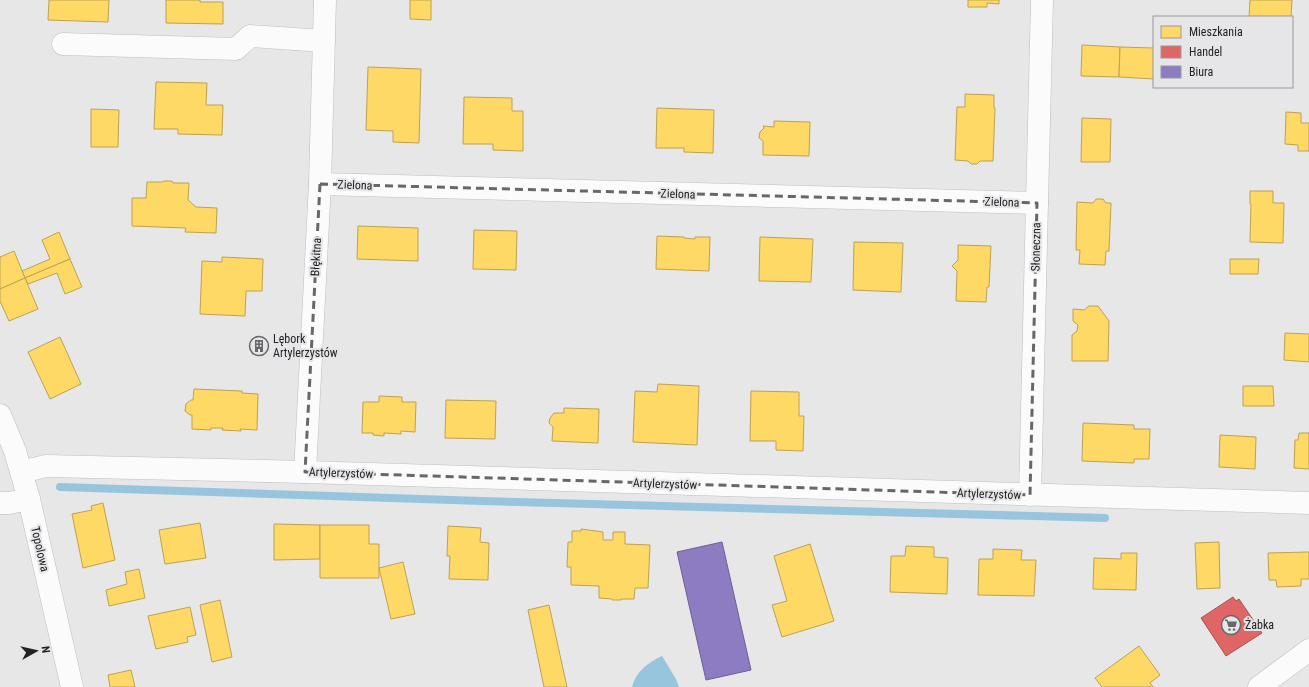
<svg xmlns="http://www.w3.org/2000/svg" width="1309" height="687" viewBox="0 0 1309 687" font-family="'Roboto Condensed',sans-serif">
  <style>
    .water { fill: #97c5dd }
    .homes { fill: #ffd966; stroke: #bca252 }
    .shops { fill: #e06666; stroke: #a75252 }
    .offices { fill: #8e7cc3; stroke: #6d6193 }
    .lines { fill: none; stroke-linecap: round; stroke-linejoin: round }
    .stream { stroke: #97c5dd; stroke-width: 8 }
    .street-casing { stroke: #bebebf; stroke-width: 23 }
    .secondary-casing { stroke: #bebebf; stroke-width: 23 }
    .street { stroke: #fbfbfc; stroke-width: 22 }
    .secondary { stroke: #fbfbfc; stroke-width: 22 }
    .marked { fill: none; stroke: #666768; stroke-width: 3; stroke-dasharray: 8 5; stroke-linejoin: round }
    .labels { text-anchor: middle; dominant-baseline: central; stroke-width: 4; stroke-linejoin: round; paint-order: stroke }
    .street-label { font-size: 12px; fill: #212223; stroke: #e6e6e9 }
    .poi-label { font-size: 12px; fill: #212223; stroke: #e6e6e9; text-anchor: start }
  </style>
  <rect width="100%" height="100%" fill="#e7e7e8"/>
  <path class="water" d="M662,656L676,679L679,687H632C635,673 648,662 662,656Z"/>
  <g class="homes">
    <polygon points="49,0 109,0 108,22 48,20"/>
    <polygon points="166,0 200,0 200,2 223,2 223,24 166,23"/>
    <polygon points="410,0 431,0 431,20 410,19"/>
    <polygon points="968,0 999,0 999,4 987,3 987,7 968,7"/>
    <polygon points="1250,0 1292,0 1291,17 1249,17"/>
    <polygon points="1082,45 1120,47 1119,77 1081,76"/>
    <polygon points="1120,47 1154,48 1154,79 1119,77"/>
    <polygon points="368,67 421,69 419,143 393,142 393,131 366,130"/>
    <polygon points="156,82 207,83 206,105 223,105 222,135 178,134 178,129 154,129"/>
    <polygon points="965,94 994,95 994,108 995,108 993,161 980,161 977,164 971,164 968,161 955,160 957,107 965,107"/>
    <polygon points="464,97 512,98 512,111 523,111 523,151 493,150 493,144 463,144"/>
    <polygon points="657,108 714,110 713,153 684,152 684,148 656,148"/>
    <polygon points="91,109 119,110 118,147 91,147"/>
    <polygon points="1286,112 1301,113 1301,123 1309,123 1309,151 1298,151 1298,145 1285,144"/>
    <polygon points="1082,118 1111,119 1110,162 1081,162"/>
    <polygon points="774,121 810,122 809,156 763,155 763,141 759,138 760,132 764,128 763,126 774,127"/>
    <polygon points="164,181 172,181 173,183 189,183 188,200 196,207 217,208 216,233 185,232 186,228 132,226 132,198 146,198 147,182 162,182"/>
    <polygon points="1250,191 1273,191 1273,203 1284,203 1283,243 1250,242 1251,204 1250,204"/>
    <polygon points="1096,199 1103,199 1106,203 1111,203 1109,251 1106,251 1105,265 1079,264 1080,250 1076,250 1077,202 1093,203"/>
    <polygon points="358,226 418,228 418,261 357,259"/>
    <polygon points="474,230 517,231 516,270 473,269"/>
    <polygon points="59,232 70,259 25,278 22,271 50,259 42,240"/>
    <polygon points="657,236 684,237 684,238 695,239 695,237 710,237 709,271 656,269"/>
    <polygon points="760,237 813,239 811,282 759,281"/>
    <polygon points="854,242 903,243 901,292 853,290"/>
    <polygon points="958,245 991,246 989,287 987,287 986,302 956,301 957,271 952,266 958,260"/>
    <polygon points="14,251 25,278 0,289 0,257"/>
    <polygon points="222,257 263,259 262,291 246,291 245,316 200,314 202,261 222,262"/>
    <polygon points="70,259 82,287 65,294 57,273 28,284 25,278"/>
    <polygon points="1230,259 1259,259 1258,274 1230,274"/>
    <polygon points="25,278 38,309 9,321 0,301 0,289"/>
    <polygon points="1089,306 1098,306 1109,321 1108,361 1072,361 1072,335 1077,331 1078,325 1073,321 1073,309 1084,310"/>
    <polygon points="1285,333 1309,334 1309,362 1284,360"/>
    <polygon points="60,337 81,384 50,399 28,352"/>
    <polygon points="254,338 264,338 264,355 252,354"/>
    <polygon points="658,384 699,386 697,445 633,442 635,391 657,392"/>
    <polygon points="1243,386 1273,386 1274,406 1243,406"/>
    <polygon points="194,389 242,391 242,393 258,394 257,430 240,429 241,431 222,430 223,428 211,428 211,430 192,429 192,415 190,415 185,411 186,404 191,400 193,400"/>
    <polygon points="751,391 799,392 799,416 804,416 803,451 776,450 776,441 750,441"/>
    <polygon points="379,396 402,397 402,402 416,402 415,432 401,431 401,434 384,433 384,436 373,435 373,433 362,433 363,402 379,402"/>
    <polygon points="446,400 496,401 495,439 445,438"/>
    <polygon points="564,408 599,409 598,443 552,441 553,427 549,423 550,418 554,413 564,413"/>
    <polygon points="1083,423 1134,425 1134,429 1150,429 1149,459 1134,459 1134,463 1082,461"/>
    <polygon points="1299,433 1309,433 1309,469 1294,468 1295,440 1298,440"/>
    <polygon points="1220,435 1256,437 1255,469 1219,467"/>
    <polygon points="103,503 115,560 83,568 72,514 92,510 91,506"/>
    <polygon points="200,523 206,558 165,564 159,530"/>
    <polygon points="274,524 320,525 320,559 274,560"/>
    <polygon points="320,525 369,525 369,544 379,544 379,578 320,578"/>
    <polygon points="448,526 481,528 480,542 489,543 488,580 449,579 450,556 447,556"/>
    <polygon points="581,529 603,532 603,540 613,540 613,532 625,532 625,544 650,545 648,588 635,588 634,599 621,599 621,600 612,600 612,599 599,598 599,586 571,585 571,567 567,567 568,542 572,542 572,531 581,531"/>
    <polygon points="1219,542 1220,588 1197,589 1195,543"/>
    <polygon points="810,544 834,621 782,637 772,605 787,601 774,556"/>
    <polygon points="906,546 934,547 934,557 948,558 947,594 890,592 891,556 905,556"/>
    <polygon points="993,549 1022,550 1021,560 1036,560 1034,596 978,595 979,559 993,559"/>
    <polygon points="1309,552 1309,579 1301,579 1301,586 1277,587 1276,580 1269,580 1268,553"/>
    <polygon points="1121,553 1137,553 1136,590 1093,589 1094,558 1121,559"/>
    <polygon points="403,562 415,614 391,619 379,568"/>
    <polygon points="139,569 145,598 109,606 106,590 127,584 125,572"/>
    <polygon points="220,600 232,657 212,662 200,605"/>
    <polygon points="549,605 567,687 544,687 528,610"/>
    <polygon points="190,607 196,635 187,637 188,642 156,649 148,616"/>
    <polygon points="1139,646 1160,675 1150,683 1153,687 1102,687 1095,678"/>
    <polygon points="131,670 135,687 110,687 108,675"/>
  </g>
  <polygon class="shops" points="1233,597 1236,601 1239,599 1262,633 1226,656 1201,618"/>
  <polygon class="offices" points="722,542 751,670 706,680 677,552"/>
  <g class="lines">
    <polyline class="stream" points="60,487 482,501 1105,518"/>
    <defs>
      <g id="street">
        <polyline points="63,44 236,49 250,36 324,41"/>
        <polyline points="320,184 1037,203"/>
        <polyline points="0,415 15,451 29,499 72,687"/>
        <polyline points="21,472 46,466 305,472 1309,503"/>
        <polyline points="305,472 320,184 325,0"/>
        <polyline points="1030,495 1037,203 1042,0"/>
        <polyline points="0,503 9,503 29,499"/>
      </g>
      <polyline id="secondary" points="1259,687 1309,650"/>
    </defs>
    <use href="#street" class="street-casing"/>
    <use href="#secondary" class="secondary-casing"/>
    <use href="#street" class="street"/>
    <use href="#secondary" class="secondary"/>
  </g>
  <path class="marked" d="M320,184L1037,203L1030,495L305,472Z"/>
  <defs>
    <symbol id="building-ring" viewBox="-11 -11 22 22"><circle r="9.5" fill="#e6e6e9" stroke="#666768" stroke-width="1.5"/><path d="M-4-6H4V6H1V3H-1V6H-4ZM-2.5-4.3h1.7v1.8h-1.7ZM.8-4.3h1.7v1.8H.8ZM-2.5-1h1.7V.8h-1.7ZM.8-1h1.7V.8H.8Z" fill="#666768"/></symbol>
    <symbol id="supermarket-ring" viewBox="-11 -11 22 22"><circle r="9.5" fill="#e6e6e9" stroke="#666768" stroke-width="1.5"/><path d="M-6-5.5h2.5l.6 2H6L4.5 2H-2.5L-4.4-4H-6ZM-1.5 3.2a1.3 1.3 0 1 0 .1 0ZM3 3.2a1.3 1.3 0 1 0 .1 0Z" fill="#666768"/></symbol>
  </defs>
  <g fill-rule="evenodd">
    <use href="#building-ring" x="248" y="335" width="22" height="22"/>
    <use href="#supermarket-ring" x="1220" y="614" width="22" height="22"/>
  </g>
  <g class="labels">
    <g class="street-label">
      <text transform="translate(355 185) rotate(2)">Zielona</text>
      <text transform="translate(678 194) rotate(2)">Zielona</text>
      <text transform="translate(1002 202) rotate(2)">Zielona</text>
      <text transform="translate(1036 247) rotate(-89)">Słoneczna</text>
      <text transform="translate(316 257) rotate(-87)">Błękitna</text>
      <text transform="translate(341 473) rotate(2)">Artylerzystów</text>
      <text transform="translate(665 484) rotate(2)">Artylerzystów</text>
      <text transform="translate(989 494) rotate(2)">Artylerzystów</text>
      <text transform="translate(40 549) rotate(77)">Topolowa</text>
    </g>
    <g class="poi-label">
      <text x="273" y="339">Lębork<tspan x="273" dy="14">Artylerzystów</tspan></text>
      <text x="1245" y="625">Żabka</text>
    </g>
  </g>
  <rect x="1153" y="16" width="140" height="72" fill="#e6e6e9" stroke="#97989a"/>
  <rect x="1161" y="26" width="20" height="12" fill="#ffd966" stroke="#97989a"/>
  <text x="1189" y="36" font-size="12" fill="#212223">Mieszkania</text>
  <rect x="1161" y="46" width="20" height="12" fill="#e06666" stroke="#97989a"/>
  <text x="1189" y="56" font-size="12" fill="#212223">Handel</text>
  <rect x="1161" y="66" width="20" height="12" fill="#8e7cc3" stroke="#97989a"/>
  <text x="1189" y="76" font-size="12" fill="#212223">Biura</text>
  <g transform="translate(36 651) rotate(82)" stroke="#e6e6e9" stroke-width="3" paint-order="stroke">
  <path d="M0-3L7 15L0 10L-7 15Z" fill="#212223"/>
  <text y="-6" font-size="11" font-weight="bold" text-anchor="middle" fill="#212223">N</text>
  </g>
</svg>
